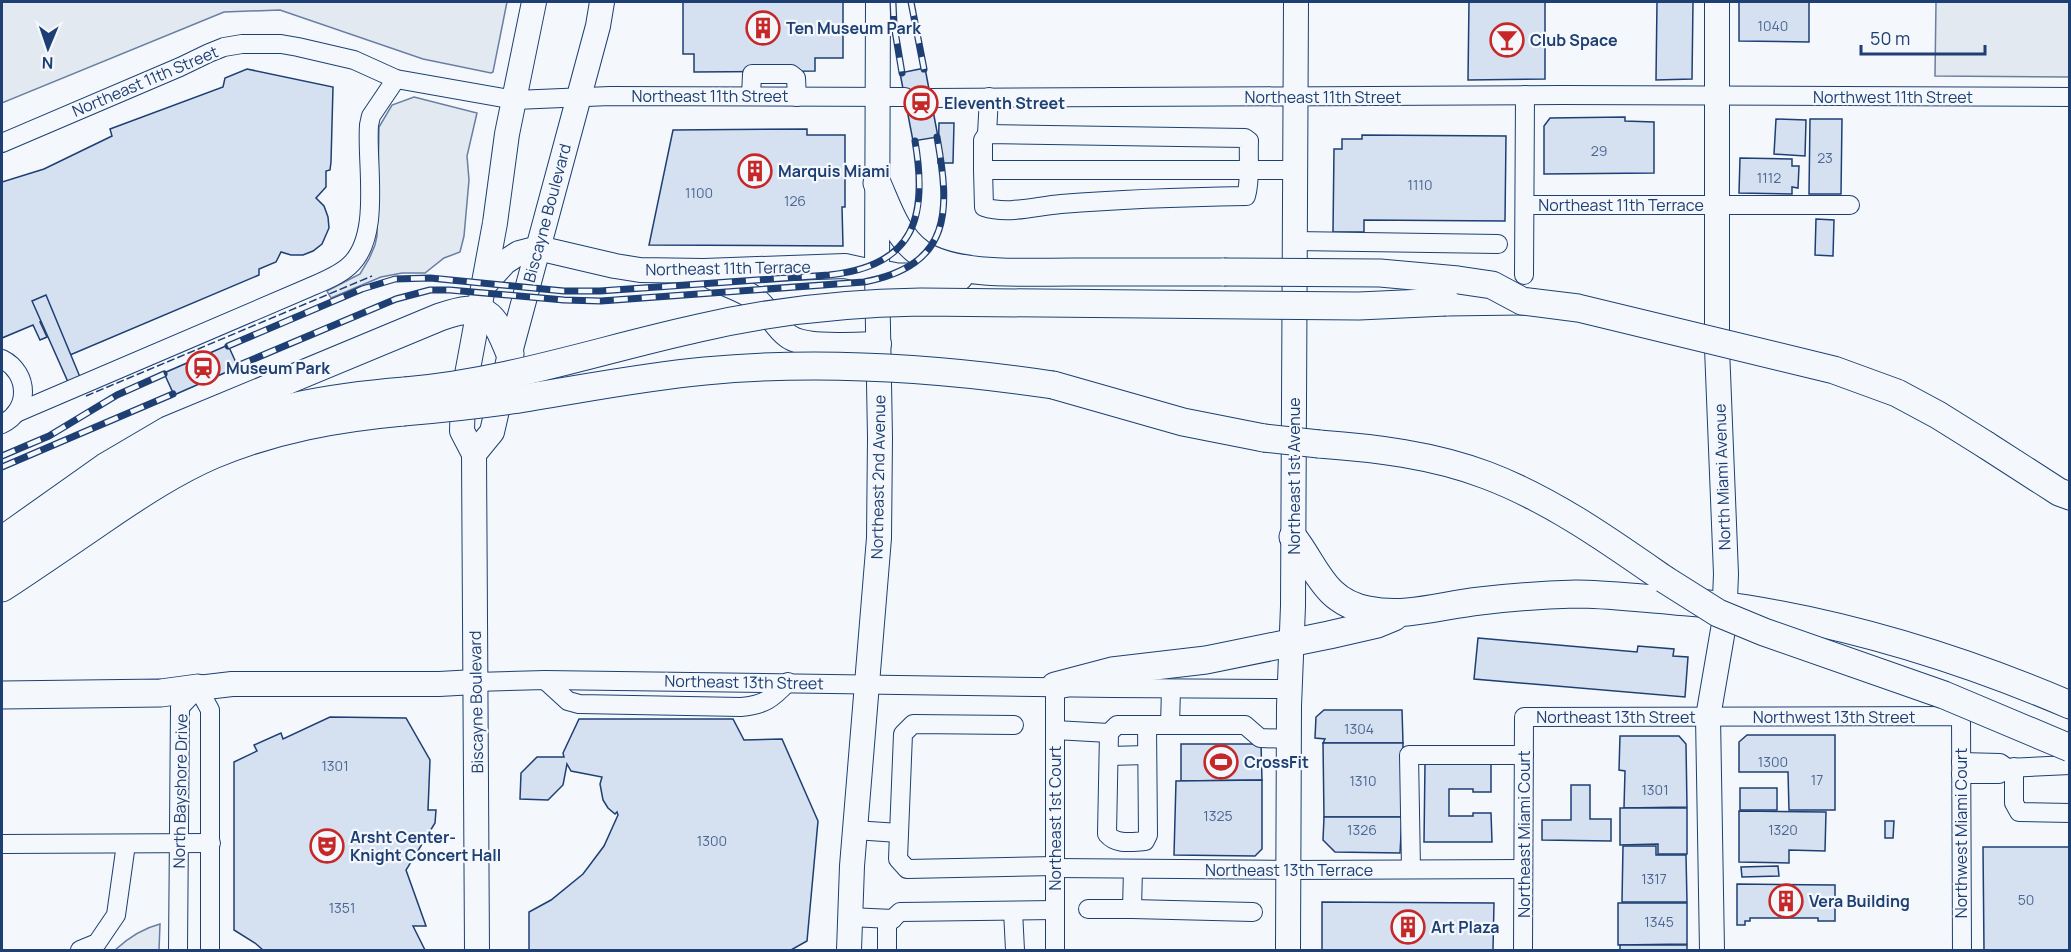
<svg xmlns="http://www.w3.org/2000/svg" width="2071" height="952" viewBox="0 0 2071 952" font-family="Manrope,sans-serif">
  <style>
    .green { fill: #e3e9f0; stroke: #687fa3; stroke-width: 1.5 }
    .building { fill: #d5e0f0; stroke: #1d3f73; stroke-width: 1.5 }
    .lines { fill: none; stroke-linecap: round; stroke-linejoin: round }
    .minor-tunnel { stroke: #c9d2e0; stroke-width: 18; stroke-dasharray: 18 9; stroke-linecap: butt }
    .minor-casing { stroke: #1d3f73; stroke-width: 20 }
    .major-casing { stroke: #1d3f73; stroke-width: 26 }
    .highway-casing { stroke: #1d3f73; stroke-width: 29 }
    .minor { stroke: #f4f7fb; stroke-width: 18 }
    .major { stroke: #f4f7fb; stroke-width: 24 }
    .highway { stroke: #f4f7fb; stroke-width: 27 }
    .rail-casing { stroke: #1d3f73; stroke-width: 7 }
    .rail { stroke: #f4f7fb; stroke-width: 4.5; stroke-dasharray: 14; stroke-linecap: butt }
    .highway-bridge-casing { stroke: #1d3f73; stroke-width: 29; stroke-linecap: butt }
    .highway-bridge { stroke: #f4f7fb; stroke-width: 27 }
    .fence { stroke: #1d3f73; stroke-width: 1.5; stroke-dasharray: 8 3; stroke-linecap: butt }
    .labels { text-anchor: middle; dominant-baseline: central; stroke-width: 4.5; stroke-linejoin: round; paint-order: stroke }
    .number-label { font-size: 14px; fill: #4b6792 }
    .poi-label { font-size: 16px; font-weight: bold; fill: #1d3f73; stroke: #f4f7fb; text-anchor: start }
    .street-label { font-size: 16px; fill: #1d3f73; stroke: #f4f7fb }
  </style>
  <rect width="100%" height="100%" fill="#f4f7fb"/>
  <g class="green">
    <polygon points="2,2 507,2 493,72 491,73 423,59 280,10 224,12 2,103"/>
    <polygon points="1936,2 2069,2 2069,77 1935,76"/>
    <polygon points="414,97 477,113 467,156 469,180 464,236 460,252 444,258 425,273 402,273 381,277 331,298 327,291 360,274 369,259 375,245 377,236 379,127 392,105"/>
    <path d="M160,924L159,950H115C127,939 144,928 160,924Z"/>
  </g>
  <g class="building">
    <polygon points="683,2 843,2 843,58 815,58 815,71 694,72 694,54 683,54"/>
    <polygon points="1469,2 1545,2 1545,79 1468,80"/>
    <polygon points="1657,2 1693,2 1692,79 1656,80"/>
    <polygon points="1739,2 1809,2 1809,42 1739,41"/>
    <polygon points="925,68 938,137 913,141 900,73"/>
    <polygon points="247,69 333,87 331,162 330,170 326,171 326,187 316,198 324,206 328,217 329,228 322,244 313,251 303,255 291,255 281,252 276,262 259,269 259,275 70,355 54,316 40,322 47,337 40,340 33,325 2,338 2,182 44,169 112,136 110,129 223,87 225,78"/>
    <polygon points="1625,117 1625,121 1654,122 1654,173 1544,174 1544,126 1550,118"/>
    <polygon points="1776,119 1806,120 1805,156 1774,154"/>
    <polygon points="1810,119 1842,119 1841,194 1809,194"/>
    <polygon points="939,123 954,123 953,163 938,163"/>
    <polygon points="807,129 807,135 845,135 845,207 842,207 843,246 649,245 673,130"/>
    <polygon points="1362,135 1506,136 1505,221 1364,220 1364,232 1333,232 1334,149 1342,149 1342,139 1362,139"/>
    <polygon points="1740,158 1792,159 1792,166 1799,166 1798,188 1792,187 1792,194 1739,193"/>
    <polygon points="1816,219 1834,220 1833,256 1815,255"/>
    <polygon points="46,295 80,377 68,382 32,301"/>
    <polygon points="228,345 238,367 174,395 164,373"/>
    <polygon points="1478,638 1637,652 1638,646 1674,649 1673,656 1688,657 1685,697 1474,679"/>
    <polygon points="1324,710 1402,710 1403,743 1323,743 1325,739 1315,738 1316,717"/>
    <polygon points="330,717 406,718 430,760 428,810 436,810 435,823 406,870 426,926 413,926 425,950 263,950 255,943 234,930 234,762 257,751 254,745 281,733 283,739"/>
    <polygon points="579,719 733,719 744,740 782,739 818,821 807,941 791,950 529,950 529,912 551,900 583,874 604,846 618,815 617,812 615,814 608,808 603,800 600,784 602,777 571,771 567,764 563,785 548,800 520,799 521,773 537,757 564,757 563,753"/>
    <polygon points="1747,735 1835,735 1835,810 1789,810 1788,772 1739,772 1739,742"/>
    <polygon points="1620,736 1679,736 1686,744 1687,807 1624,808 1625,771 1619,770"/>
    <polygon points="1323,743 1403,743 1402,817 1324,817"/>
    <polygon points="1181,744 1261,744 1262,780 1181,781"/>
    <polygon points="1425,763 1491,764 1491,792 1473,792 1473,789 1449,789 1449,816 1473,816 1473,813 1491,813 1492,842 1424,842"/>
    <polygon points="1262,780 1262,849 1255,856 1174,855 1176,781"/>
    <polygon points="1571,785 1590,785 1590,819 1611,819 1611,841 1542,840 1542,820 1571,820"/>
    <rect x="1740" y="788" width="37" height="22"/>
    <polygon points="1620,808 1687,808 1687,854 1658,854 1658,844 1620,845"/>
    <polygon points="1739,811 1826,812 1825,851 1789,850 1789,863 1739,862"/>
    <polygon points="1324,817 1402,817 1400,853 1335,852 1323,840"/>
    <polygon points="1885,821 1894,821 1893,838 1885,838"/>
    <polygon points="1623,846 1656,846 1656,855 1686,855 1687,902 1622,902"/>
    <polygon points="1983,847 2070,847 2070,950 1984,950"/>
    <polygon points="1778,866 1779,876 1742,877 1741,867"/>
    <polygon points="1737,884 1835,885 1835,921 1818,921 1818,918 1750,918 1750,921 1745,921 1745,925 1737,925"/>
    <polygon points="1322,902 1494,903 1493,950 1322,950"/>
    <polygon points="1618,903 1687,903 1687,944 1618,945"/>
    <rect x="1620" y="945" width="67" height="5"/>
  </g>
  <g class="lines">
    <polyline class="minor-tunnel" points="905,97 930,98"/>
    <defs>
      <g id="minor">
        <polyline points="751,96 752,74 791,74 796,78 797,97"/>
        <polyline points="930,98 1561,95 2070,97"/>
        <polyline points="987,134 989,97"/>
        <polyline points="2,143 180,67 209,53 224,47 242,44 281,44 298,47 354,60 396,79 515,100 610,96 905,97"/>
        <path d="M983,170L984,207C1008,215 1036,206 1061,204C1123,199 1184,197 1246,196C1251,180 1248,159 1249,141L1245,138L987,134L983,140V170H1295"/>
        <polyline points="1525,205 1850,205"/>
        <polyline points="1295,241 1498,244"/>
        <polyline points="1524,275 1525,95"/>
        <path d="M2,359C30,373 30,411 2,424"/>
        <path d="M16,413L308,288C322,282 338,276 349,266C382,237 366,165 369,125L371,116L396,79"/>
        <path d="M545,680L568,701L579,704L741,707C764,705 772,699 788,682"/>
        <polyline points="475,682 545,680 1112,688 1290,689"/>
        <polyline points="1014,725 913,724 903,734 898,859 907,869 1055,866"/>
        <path d="M1147,725L1148,835L1145,841C1131,842 1116,845 1107,834L1109,733L1117,725H1245L1260,738L1289,739"/>
        <polyline points="1170,725 1171,689"/>
        <polyline points="1055,730 1109,733"/>
        <polyline points="1109,756 1147,755"/>
        <polyline points="1961,762 2000,763 2007,768 1999,774 1961,774"/>
        <polyline points="2014,767 2014,803 2019,812 2070,813"/>
        <polyline points="2007,768 2070,765"/>
        <polyline points="854,830 899,833"/>
        <polyline points="2,844 211,843"/>
        <polyline points="1055,868 1290,870 1523,869"/>
        <polyline points="1133,869 1132,909 1253,912"/>
        <polyline points="1411,869 1409,755 1524,755"/>
        <polyline points="1088,909 1132,909"/>
        <polyline points="1013,911 1015,950"/>
        <polyline points="849,917 893,919"/>
        <polyline points="80,950 97,943 116,915 126,844"/>
        <polyline points="178,950 180,707 198,688 210,710 210,950"/>
        <polyline points="887,950 887,924 900,912 1055,910"/>
        <polyline points="1055,950 1055,686"/>
        <polyline points="1523,950 1524,717 1961,716 1962,950"/>
      </g>
      <g id="major">
        <path d="M706,273C720,284 739,287 754,298C768,308 774,326 788,336C805,349 856,344 879,344"/>
        <polyline points="485,284 505,262 519,253 538,248 615,266 640,270 704,271 845,266 877,273"/>
        <polyline points="474,454 492,432 512,345 598,26 602,2"/>
        <polyline points="198,688 232,684 439,684 475,682"/>
        <polyline points="477,950 474,454 462,431 463,396 495,223 507,134 534,2"/>
        <polyline points="849,950 852,866 879,538 880,438 877,273 878,2"/>
        <polyline points="1288,950 1289,706 1293,606 1296,2"/>
        <polyline points="1712,950 1708,717 1724,624 1726,574 1717,348 1717,2"/>
      </g>
      <g id="highway">
        <path d="M877,183C888,208 897,237 920,253C957,279 1037,271 1082,272C1129,272 1177,272 1224,272"/>
        <polyline points="877,273 897,277 959,277"/>
        <polyline points="1446,302 1522,301"/>
        <polyline points="1053,385 1183,422 1264,438"/>
        <path d="M1319,444C1375,448 1433,455 1486,475C1550,499 1608,540 1664,579"/>
        <polyline points="1986,445 2059,492 2070,496"/>
        <path d="M1293,537C1317,568 1324,602 1368,610C1407,618 1442,605 1480,601C1512,597 1544,595 1576,594C1606,594 1636,598 1666,600C1693,603 1721,604 1748,609C1858,627 1967,661 2070,705"/>
        <path d="M2,540L105,467L168,430L440,317C486,301 493,312 510,354"/>
        <path d="M2,563C29,544 57,526 85,507C119,484 152,460 189,442C258,409 330,397 405,391"/>
        <path d="M2,588C37,565 72,541 107,517C141,494 176,471 213,455C275,429 337,418 403,412"/>
        <polyline points="1055,686 1112,671 1206,660 1329,635 1377,624 1394,617"/>
        <polyline points="2,695 161,693 198,688"/>
      </g>
    </defs>
    <use href="#minor" class="minor-casing"/>
    <use href="#major" class="major-casing"/>
    <use href="#highway" class="highway-casing"/>
    <use href="#minor" class="minor"/>
    <use href="#major" class="major"/>
    <use href="#highway" class="highway"/>
    <defs>
      <g id="rail">
        <polyline points="893,2 894,25 902,73"/>
        <polyline points="911,2 924,69"/>
        <path d="M228,346L362,289L395,279L430,278L564,291H600L829,275C915,266 928,217 915,141"/>
        <path d="M237,366L396,299L430,290H450L564,300L601,301L864,282C953,265 950,210 937,137"/>
        <polyline points="2,456 49,436 117,395 164,374"/>
        <polyline points="2,467 173,394"/>
      </g>
    </defs>
    <use href="#rail" class="rail-casing"/>
    <use href="#rail" class="rail"/>
    <defs>
      <g id="highway-bridge">
        <polyline points="1224,272 1380,273 1458,280 1492,285 1522,301 1578,308 1834,370 1897,393 1938,415 1986,445"/>
        <path d="M405,391C508,382 599,350 699,328C772,311 846,303 921,302L1359,306L1446,302"/>
        <path d="M403,412C439,409 476,405 512,400C576,390 640,377 705,371C820,360 939,368 1053,385"/>
        <polyline points="1264,438 1319,444"/>
        <polyline points="1664,579 1718,613 1764,632 1944,695 2070,748"/>
      </g>
    </defs>
    <use href="#highway-bridge" class="highway-bridge-casing"/>
    <use href="#highway-bridge" class="highway-bridge"/>
    <polyline class="fence" points="86,396 372,276"/>
  </g>
  <defs>
    <symbol id="building-ring" viewBox="-11 -11 22 22"><circle r="9.5" fill="#f4f7fb" stroke="#c62828" stroke-width="1.5"/><path d="M-4-6H4V6H1V3H-1V6H-4ZM-2.5-4.3h1.7v1.8h-1.7ZM.8-4.3h1.7v1.8H.8ZM-2.5-1h1.7V.8h-1.7ZM.8-1h1.7V.8H.8Z" fill="#c62828"/></symbol>
    <symbol id="bar-ring" viewBox="-11 -11 22 22"><circle r="9.5" fill="#f4f7fb" stroke="#c62828" stroke-width="1.5"/><path d="M-6-5H6L.8 .8V4.5H3.5V6h-7V4.5H-.8V.8Z" fill="#c62828"/></symbol>
    <symbol id="station-ring" viewBox="-11 -11 22 22"><circle r="9.5" fill="#f4f7fb" stroke="#c62828" stroke-width="1.5"/><path d="M-3-6H3Q5-6 5-4V2Q5 4 3 4L4.5 6H3L1.5 4h-3L-3 6H-4.5L-3 4Q-5 4-5 2V-4Q-5-6-3-6ZM-3.5-4v3h7v-3ZM-3.5 1v1.5H-2V1ZM2 1v1.5H3.5V1Z" fill="#c62828"/></symbol>
    <symbol id="stadium-ring" viewBox="-11 -11 22 22"><circle r="9.5" fill="#f4f7fb" stroke="#c62828" stroke-width="1.5"/><path d="M0-5a6.5 5 0 1 0 0 10a6.5 5 0 1 0 0-10ZM-3.5-1.8h7v3.6h-7Z" fill="#c62828"/></symbol>
    <symbol id="theatre-ring" viewBox="-11 -11 22 22"><circle r="9.5" fill="#f4f7fb" stroke="#c62828" stroke-width="1.5"/><path d="M-5-5.5Q0-4 5-5.5V0Q5 5 0 6Q-5 5-5 0ZM-3.3-2.5H-1v1.5H-3.3ZM1-2.5H3.3v1.5H1ZM-2.8 1Q0 5.5 2.8 1Z" fill="#c62828"/></symbol>
  </defs>
  <g fill-rule="evenodd">
    <use href="#building-ring" x="744" y="9" width="38" height="38"/>
    <use href="#bar-ring" x="1488" y="21" width="38" height="38"/>
    <use href="#station-ring" x="902" y="84" width="38" height="38"/>
    <use href="#building-ring" x="736" y="152" width="38" height="38"/>
    <use href="#station-ring" x="184" y="349" width="38" height="38"/>
    <use href="#stadium-ring" x="1202" y="743" width="38" height="38"/>
    <use href="#theatre-ring" x="308" y="827" width="38" height="38"/>
    <use href="#building-ring" x="1767" y="882" width="38" height="38"/>
    <use href="#building-ring" x="1389" y="908" width="38" height="38"/>
  </g>
  <g class="labels">
    <g class="number-label">
      <text x="1773" y="25">1040</text>
      <text x="1599" y="150">29</text>
      <text x="1825" y="157">23</text>
      <text x="1769" y="177">1112</text>
      <text x="1420" y="184">1110</text>
      <text x="699" y="192">1100</text>
      <text x="795" y="200">126</text>
      <text x="1359" y="728">1304</text>
      <text x="1773" y="761">1300</text>
      <text x="335" y="765">1301</text>
      <text x="1817" y="779">17</text>
      <text x="1363" y="780">1310</text>
      <text x="1655" y="789">1301</text>
      <text x="1218" y="815">1325</text>
      <text x="1362" y="829">1326</text>
      <text x="1783" y="829">1320</text>
      <text x="712" y="840">1300</text>
      <text x="1654" y="878">1317</text>
      <text x="2026" y="899">50</text>
      <text x="342" y="907">1351</text>
      <text x="1659" y="921">1345</text>
    </g>
    <g class="poi-label">
      <text x="786" y="28">Ten Museum Park</text>
      <text x="1530" y="40">Club Space</text>
      <text x="944" y="103">Eleventh Street</text>
      <text x="778" y="171">Marquis Miami</text>
      <text x="226" y="368">Museum Park</text>
      <text x="1244" y="762">CrossFit</text>
      <text x="350" y="837">Arsht Center-<tspan x="350" dy="18">Knight Concert Hall</tspan></text>
      <text x="1809" y="901">Vera Building</text>
      <text x="1431" y="927">Art Plaza</text>
    </g>
    <g class="street-label">
      <text transform="translate(145 81) rotate(-23)">Northeast 11th Street</text>
      <text x="710" y="96">Northeast 11th Street</text>
      <text x="1323" y="97">Northeast 11th Street</text>
      <text x="1893" y="97">Northwest 11th Street</text>
      <text x="1621" y="205">Northeast 11th Terrace</text>
      <text transform="translate(547 213) rotate(-75)">Biscayne Boulevard</text>
      <text transform="translate(728 268) rotate(-1)">Northeast 11th Terrace</text>
      <text transform="translate(1294 476) rotate(-90)">Northeast 1st Avenue</text>
      <text transform="translate(878 477) rotate(-89)">Northeast 2nd Avenue</text>
      <text transform="translate(1722 477) rotate(-92)">North Miami Avenue</text>
      <text transform="translate(744 682) rotate(1)">Northeast 13th Street</text>
      <text transform="translate(476 702) rotate(-91)">Biscayne Boulevard</text>
      <text x="1616" y="717">Northeast 13th Street</text>
      <text x="1834" y="717">Northwest 13th Street</text>
      <text transform="translate(180 791) rotate(-89)">North Bayshore Drive</text>
      <text transform="translate(1055 818) rotate(-90)">Northeast 1st Court</text>
      <text transform="translate(1961 833) rotate(-90)">Northwest Miami Court</text>
      <text transform="translate(1524 834) rotate(-90)">Northeast Miami Court</text>
      <text x="1289" y="870">Northeast 13th Terrace</text>
    </g>
  </g>
  <rect width="2071" height="952" fill="none" stroke="#1d3f73" stroke-width="6"/>
  <g transform="translate(48 48) rotate(182)" stroke="#f4f7fb" stroke-width="4.5" paint-order="stroke">
  <path d="M0-4.5L10 22L0 15L-10 22Z" fill="#1d3f73"/>
  <text y="-9" font-size="16" font-weight="bold" text-anchor="middle" fill="#1d3f73">N</text>
  </g>
  <path d="M1861 45v9h124v-9" fill="none" stroke="#1d3f73" stroke-width="3"/>
  <text x="1870" y="45" font-size="18" fill="#1d3f73" stroke="#f4f7fb" stroke-width="4.5" paint-order="stroke">50 m</text>
</svg>
